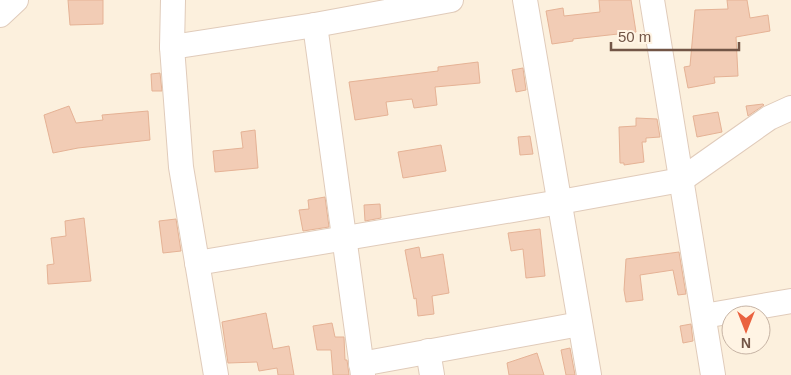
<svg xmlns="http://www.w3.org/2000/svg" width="791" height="375" viewBox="0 0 791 375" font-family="Arial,sans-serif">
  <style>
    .building { fill: #f2ccb5; stroke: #e5b295 }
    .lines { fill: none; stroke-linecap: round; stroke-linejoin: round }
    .minor-casing { stroke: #e0cbba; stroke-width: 26 }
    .minor { stroke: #fff; stroke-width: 24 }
  </style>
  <rect width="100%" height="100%" fill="#fcf0dd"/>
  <g class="building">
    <polygon points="68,0 103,0 103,24 70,25"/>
    <polygon points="599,0 631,0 636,32 573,39 573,41 552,44 546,11 563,8 564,16 600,12"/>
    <polygon points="727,0 747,0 750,18 768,15 770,31 736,37 738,76 714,77 715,83 688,88 684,67 690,66 695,10 728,9"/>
    <polygon points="478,62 480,83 435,87 437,105 414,108 412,99 386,102 388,115 355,120 349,82 438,71 438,67"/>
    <polygon points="523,68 526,90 516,92 512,70"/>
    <polygon points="160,73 162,91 152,91 151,74"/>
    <polygon points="763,104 764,105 748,116 746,106"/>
    <polygon points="69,106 76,123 103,120 102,115 148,111 150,140 78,148 53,153 44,115"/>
    <polygon points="718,112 722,132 697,137 693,116"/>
    <polygon points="636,118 657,119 660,137 646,138 646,142 642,142 644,162 624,165 624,163 620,163 619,127 636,126"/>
    <polygon points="255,130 258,168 215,172 213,151 243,148 241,132"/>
    <polygon points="530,136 533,154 520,155 518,137"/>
    <polygon points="441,145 446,171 403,178 398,152"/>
    <polygon points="325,197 329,227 303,231 299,210 309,209 308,200"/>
    <polygon points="380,204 381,218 365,221 364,205"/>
    <polygon points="84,218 91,281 48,284 47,265 54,264 51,238 66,236 65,221"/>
    <polygon points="176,219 181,251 163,253 159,221"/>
    <polygon points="540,229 545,276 526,278 523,249 511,251 508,233"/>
    <polygon points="419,247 421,258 443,254 449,293 432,296 434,314 418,316 416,298 414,299 405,250"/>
    <polygon points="679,252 686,294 678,295 673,270 640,275 643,300 626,302 624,290 626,259"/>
    <polygon points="266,313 273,349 289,346 294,375 278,375 277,368 259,371 257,362 228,363 222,322"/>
    <polygon points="332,323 335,337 344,337 345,360 347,360 349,375 333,375 331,350 317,350 313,326"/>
    <polygon points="691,324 693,341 683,343 680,326"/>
    <polygon points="570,348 575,375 566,375 561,350"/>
    <polygon points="537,353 544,375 509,375 507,363"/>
  </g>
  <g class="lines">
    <defs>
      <g id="minor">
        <polyline points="173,0 172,47 181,167 216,375"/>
        <polyline points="525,0 589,375"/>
        <polyline points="652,0 713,375"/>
        <polyline points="0,15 16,0"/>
        <polyline points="315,25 363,375"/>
        <polyline points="172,47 315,25 451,0"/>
        <polyline points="197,263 560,202 681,180 769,118 791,108"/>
        <polyline points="704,316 791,301"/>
        <polyline points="428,351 432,375"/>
        <polyline points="361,364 580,324"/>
      </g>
    </defs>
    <use href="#minor" class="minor-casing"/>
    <use href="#minor" class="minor"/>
  </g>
  <g transform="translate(746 330) rotate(180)"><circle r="24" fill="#fff4e4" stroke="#c7b4a5"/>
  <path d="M0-4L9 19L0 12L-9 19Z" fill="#ea623f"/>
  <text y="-8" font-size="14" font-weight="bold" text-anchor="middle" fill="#725546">N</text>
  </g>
  <path d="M611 42v8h128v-8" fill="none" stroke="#725546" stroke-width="2.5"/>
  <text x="618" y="42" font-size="15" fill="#725546" stroke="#fff4e4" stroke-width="4" paint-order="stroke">50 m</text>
</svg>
